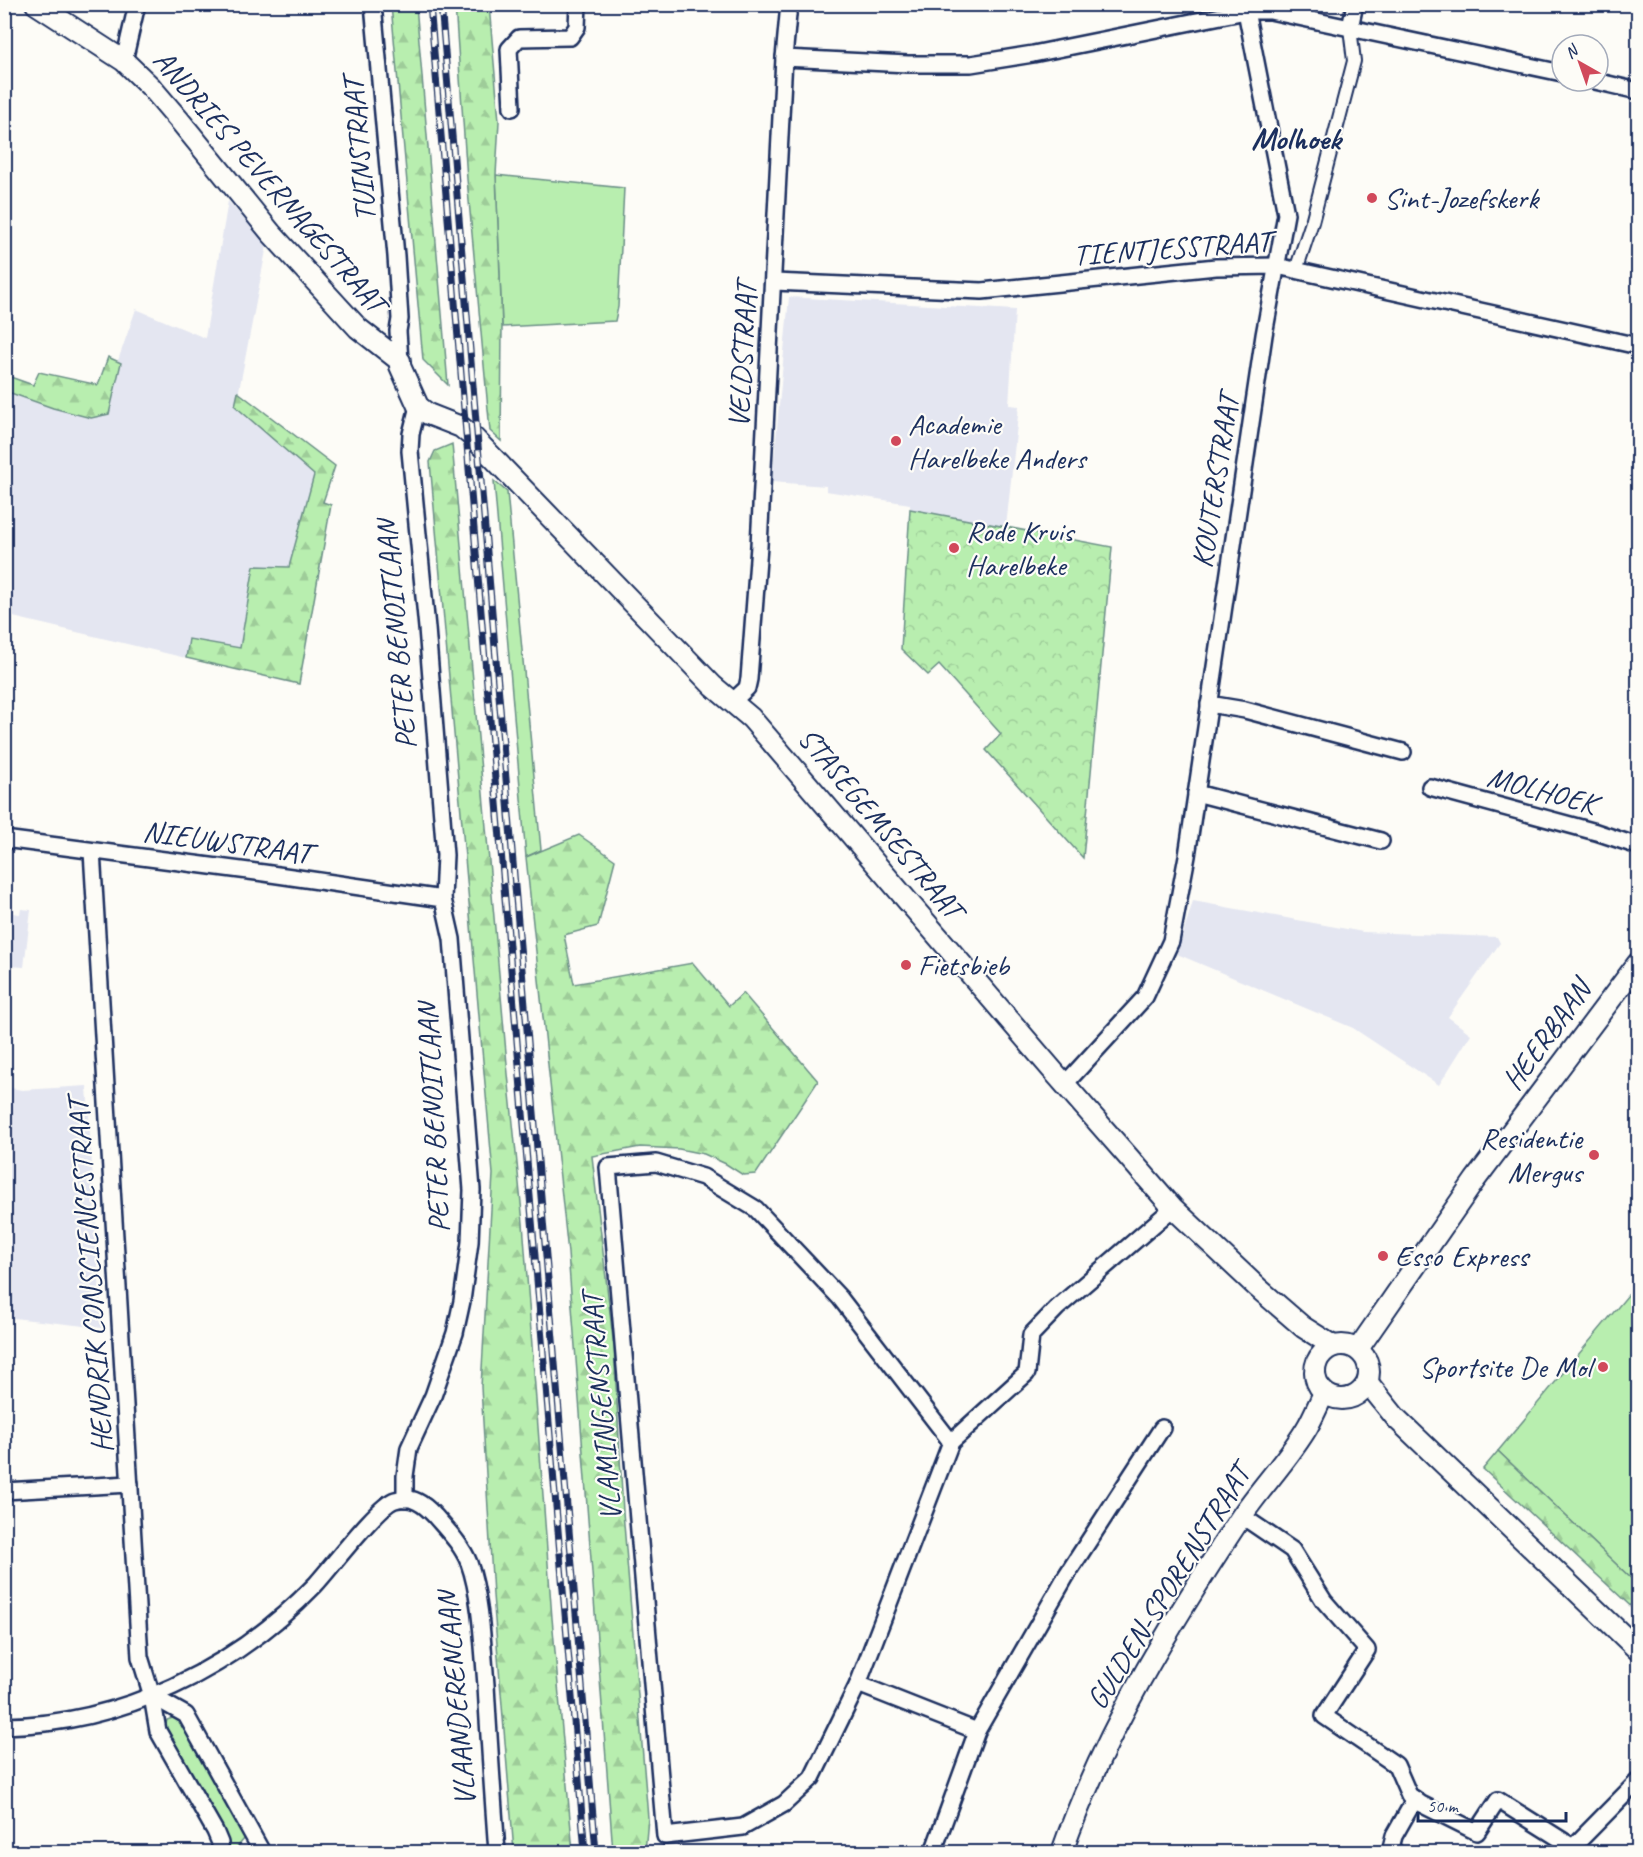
<svg xmlns="http://www.w3.org/2000/svg" width="1643" height="1857" viewBox="0 0 1643 1857" font-family="Caveat,sans-serif">
  <style>
    .built { fill: #e4e6f1 }
    .grass { fill: #b8eeaf; stroke: #6a8e86; stroke-width: 1.5 }
    .forest { fill: url(#forest-firs); stroke: #6a8e86; stroke-width: 1.5 }
    .park { fill: url(#park-crowns); stroke: #6a8e86; stroke-width: 1.5 }
    .lines { fill: none; stroke-linecap: round; stroke-linejoin: round }
    .pedestrian-casing { stroke: #1b2f5e; stroke-width: 16 }
    .minor-casing { stroke: #1b2f5e; stroke-width: 20 }
    .tertiary-casing { stroke: #1b2f5e; stroke-width: 24 }
    .pedestrian { stroke: #fdfcf7; stroke-width: 12 }
    .minor { stroke: #fdfcf7; stroke-width: 15 }
    .tertiary { stroke: #fdfcf7; stroke-width: 20 }
    .rail-casing { stroke: #1b2f5e; stroke-width: 7 }
    .rail { stroke: #fdfcf7; stroke-width: 4.5; stroke-dasharray: 14; stroke-linecap: butt }
    .poi-dot { fill: #d1495b; stroke: #fdfcf7; stroke-width: 2 }
    .labels { text-anchor: middle; dominant-baseline: central; stroke-width: 4.5; stroke-linejoin: round; paint-order: stroke }
    .street-label { font-size: 30px; fill: #1b2f5e; stroke: #fdfcf7 }
    .poi-label { font-size: 30px; fill: #1b2f5e; stroke: #fdfcf7; text-anchor: start }
    .neighbourhood-label { font-size: 32px; font-weight: bold; fill: #1b2f5e; stroke: #fdfcf7 }
  </style>
  <defs>
    <pattern id="forest-firs" width="22" height="20" patternUnits="userSpaceOnUse" patternTransform="scale(1.5)"><rect width="22" height="20" fill="#b8eeaf"/><path d="M5 1l3.5 6h-7zM16 11l3.5 6h-7z" fill="#9ecc99"/></pattern>
    <pattern id="park-crowns" width="20" height="18" patternUnits="userSpaceOnUse" patternTransform="scale(1.5)"><rect width="20" height="18" fill="#b8eeaf"/><path d="M2 6a3 3 0 1 1 6 0M12 15a3 3 0 1 1 6 0" fill="none" stroke="#9ecc99"/></pattern>
  </defs>
  <rect width="100%" height="100%" fill="#fdfcf7"/>
  <filter id="ink" filterUnits="userSpaceOnUse"><feTurbulence type="fractalNoise" baseFrequency=".0167" numOctaves="2"/><feDisplacementMap in="SourceGraphic" scale="12" xChannelSelector="R" yChannelSelector="G"/><feConvolveMatrix kernelMatrix="1 2 1 2 8 2 1 2 1" color-interpolation-filters="sRGB"/></filter>
  <g filter="url(#ink)">
    <g class="built">
      <polygon points="228,201 267,245 236,406 314,475 289,567 254,567 240,648 190,639 186,658 5,615 5,375 101,409 136,309 205,338"/>
      <polygon points="789,297 1015,310 1009,405 1019,406 1006,527 910,509 910,504 826,491 826,486 772,482"/>
      <polygon points="1193,901 1363,932 1497,937 1500,943 1448,1017 1471,1034 1439,1085 1353,1028 1177,954"/>
      <polygon points="5,909 13,909 12,913 20,914 21,909 31,910 24,967 10,966 5,1006"/>
      <polygon points="87,1086 102,1328 5,1317 5,1087 22,1090"/>
    </g>
    <g class="grass">
      <polygon points="496,175 624,188 618,307 615,321 502,327"/>
      <polygon points="494,481 507,492 541,850 526,857"/>
      <polygon points="1638,1283 1638,1585 1498,1451"/>
      <polygon points="175,1717 179,1720 245,1838 233,1852 225,1852 228,1840 165,1727 167,1720"/>
    </g>
    <g class="forest">
      <polygon points="391,5 416,5 448,385 423,360"/>
      <polygon points="455,5 489,5 499,121 496,175 502,327 501,441 490,431 467,179"/>
      <polygon points="108,357 121,363 109,414 91,418 53,408 5,391 5,375 33,385 39,372 98,385"/>
      <polygon points="238,392 335,466 323,502 331,505 299,684 186,658 189,639 240,648 254,566 289,567 314,475 235,406"/>
      <polygon points="452,444 507,1064 523,1223 552,1618 573,1852 514,1852 493,1595 481,1387 493,1174 430,462 435,451"/>
      <polygon points="579,835 615,860 598,926 564,935 574,984 693,963 729,1006 743,993 818,1081 756,1174 743,1175 726,1164 704,1154 679,1149 640,1147 592,1156 614,1348 623,1512 648,1818 645,1852 613,1852 568,1253 526,857"/>
      <polygon points="1498,1451 1638,1585 1638,1613 1483,1469"/>
    </g>
    <polygon class="park" points="910,509 1112,547 1083,858 986,750 1001,734 939,665 928,675 901,649"/>
    <g class="lines">
      <defs>
        <polyline id="pedestrian" points="1296,270 1312,222 1354,61 1350,28"/>
        <g id="minor">
          <polyline points="373,4 396,256 400,319 398,331 400,361"/>
          <polyline points="1350,28 1355,4"/>
          <polyline points="784,58 908,64 971,64 1033,54 1246,11 1270,11 1562,73"/>
          <polyline points="124,61 137,4"/>
          <polyline points="1595,81 1638,91"/>
          <polyline points="512,108 509,49 519,38 570,37 577,27 578,4"/>
          <polyline points="774,282 982,291 1216,267 1277,266 1638,346"/>
          <polyline points="732,702 747,688 749,679 759,546 784,58 789,4"/>
          <polyline points="1209,704 1245,710 1403,752"/>
          <polyline points="1430,787 1596,832 1638,846"/>
          <polyline points="1196,793 1381,841"/>
          <polyline points="4,839 264,873 443,899"/>
          <polyline points="92,851 140,1657 152,1696 158,1731 215,1831 220,1843 220,1852"/>
          <polyline points="1065,1084 1145,997 1171,941 1187,856 1264,335 1286,214 1246,11"/>
          <polyline points="951,1442 858,1684 812,1778 784,1804 743,1827 665,1836 608,1167 656,1163 703,1177 756,1209 840,1298 951,1442 1027,1373 1031,1335 1057,1308 1173,1208"/>
          <polyline points="4,1491 130,1484"/>
          <polyline points="405,1499 405,1476 409,1448 433,1396 455,1333 462,1301 470,1242 472,1190 452,939 443,899 445,855 427,628 410,451 411,434 418,406"/>
          <polyline points="1242,1516 1292,1550 1324,1601 1367,1650 1324,1716 1396,1765 1409,1795 1421,1804 1477,1832 1498,1800 1573,1847 1638,1781"/>
          <polyline points="858,1684 977,1731"/>
          <polyline points="152,1696 186,1715 262,1852"/>
          <path d="M4,1726C122,1724 234,1669 315,1585C331,1568 378,1505 395,1500C412,1495 424,1504 435,1516C447,1530 462,1545 469,1563C481,1595 483,1650 486,1685C489,1741 493,1797 497,1852"/>
          <polyline points="933,1852 977,1731 1066,1576 1162,1428"/>
          <polyline points="1390,1852 1394,1836 1415,1799"/>
        </g>
        <g id="tertiary">
          <polyline points="36,4 124,61 151,87 180,121 271,233 358,328 400,361 400,366 418,406 428,414 461,427 473,437 713,686 751,718 1054,1072 1173,1208 1258,1288 1303,1327 1333,1346"/>
          <circle cx="1342" cy="1372" r="27"/>
          <polyline points="1358,1349 1475,1180 1638,963"/>
          <polyline points="1368,1383 1396,1418 1638,1650"/>
          <path d="M1062,1852C1104,1732 1171,1623 1241,1517C1261,1487 1291,1456 1308,1426C1314,1415 1319,1403 1324,1393"/>
        </g>
      </defs>
      <use href="#pedestrian" class="pedestrian-casing"/>
      <use href="#minor" class="minor-casing"/>
      <use href="#tertiary" class="tertiary-casing"/>
      <use href="#pedestrian" class="pedestrian"/>
      <use href="#minor" class="minor"/>
      <use href="#tertiary" class="tertiary"/>
      <defs>
        <g id="rail">
          <polyline points="430,4 585,1852"/>
          <polyline points="441,4 596,1852"/>
        </g>
      </defs>
      <use href="#rail" class="rail-casing"/>
      <use href="#rail" class="rail"/>
    </g>
  </g>
  <g class="poi-dot">
    <circle cx="1372" cy="198" r="6"/>
    <circle cx="896" cy="441" r="6"/>
    <circle cx="954" cy="548" r="6"/>
    <circle cx="906" cy="965" r="6"/>
    <circle cx="1594" cy="1155" r="6"/>
    <circle cx="1383" cy="1256" r="6"/>
    <circle cx="1603" cy="1367" r="6"/>
  </g>
  <g class="labels">
    <g class="street-label">
      <text transform="translate(359 150) rotate(-95)">TUINSTRAAT</text>
      <text transform="translate(270 181) rotate(49)">ANDRIES PEVERNAGESTRAAT</text>
      <text transform="translate(1172 248) rotate(-4)">TIENTJESSTRAAT</text>
      <text transform="translate(742 355) rotate(-87)">VELDSTRAAT</text>
      <text transform="translate(1215 481) rotate(-81)">KOUTERSTRAAT</text>
      <text transform="translate(396 635) rotate(-95)">PETER BENOITLAAN</text>
      <text transform="translate(1542 790) rotate(15)">MOLHOEK</text>
      <text transform="translate(881 823) rotate(50)">STASEGEMSESTRAAT</text>
      <text transform="translate(227 842) rotate(8)">NIEUWSTRAAT</text>
      <text transform="translate(1546 1035) rotate(-54)">HEERBAAN</text>
      <text transform="translate(433 1118) rotate(-93)">PETER BENOITLAAN</text>
      <text transform="translate(90 1276) rotate(-94)">HENDRIK CONSCIENCESTRAAT</text>
      <text transform="translate(601 1407) rotate(-95)">VLAMINGENSTRAAT</text>
      <text transform="translate(1168 1587) rotate(-58)">GULDEN-SPORENSTRAAT</text>
      <text transform="translate(456 1699) rotate(-95)">VLAANDERENLAAN</text>
    </g>
    <g class="poi-label">
      <text x="1384" y="198">Sint-Jozefskerk</text>
      <text x="908" y="424">Academie<tspan x="908" dy="34">Harelbeke Anders</tspan></text>
      <text x="966" y="531">Rode Kruis<tspan x="966" dy="34">Harelbeke</tspan></text>
      <text x="918" y="965">Fietsbieb</text>
      <text x="1582" y="1138" text-anchor="end">Residentie<tspan x="1582" dy="34">Mergus</tspan></text>
      <text x="1395" y="1256">Esso Express</text>
      <text x="1591" y="1367" text-anchor="end">Sportsite De Mol</text>
    </g>
    <g class="neighbourhood-label">
      <text x="1296" y="138">Molhoek</text>
    </g>
  </g>
  <rect width="1643" height="1857" fill="none" stroke="#fdfcf7" stroke-width="24"/>
  <rect x="12" y="12" width="1619" height="1833" fill="none" stroke="#1b2f5e" stroke-width="2" filter="url(#ink)"/>
  <g transform="translate(1580 63) rotate(320)"><circle r="28" fill="#fdfcf7" stroke="#a3aaba" stroke-width="1.5"/>
  <path d="M0-4.5L10 22L0 15L-10 22Z" fill="#d1495b"/>
  <text y="-9" font-size="16" font-weight="bold" text-anchor="middle" fill="#1b2f5e">N</text>
  </g>
  <path d="M1418 1812v9h148v-9" fill="none" stroke="#1b2f5e" stroke-width="3"/>
  <text x="1427" y="1812" font-size="18" fill="#1b2f5e" stroke="#fdfcf7" stroke-width="4.5" paint-order="stroke">50 m</text>
</svg>
